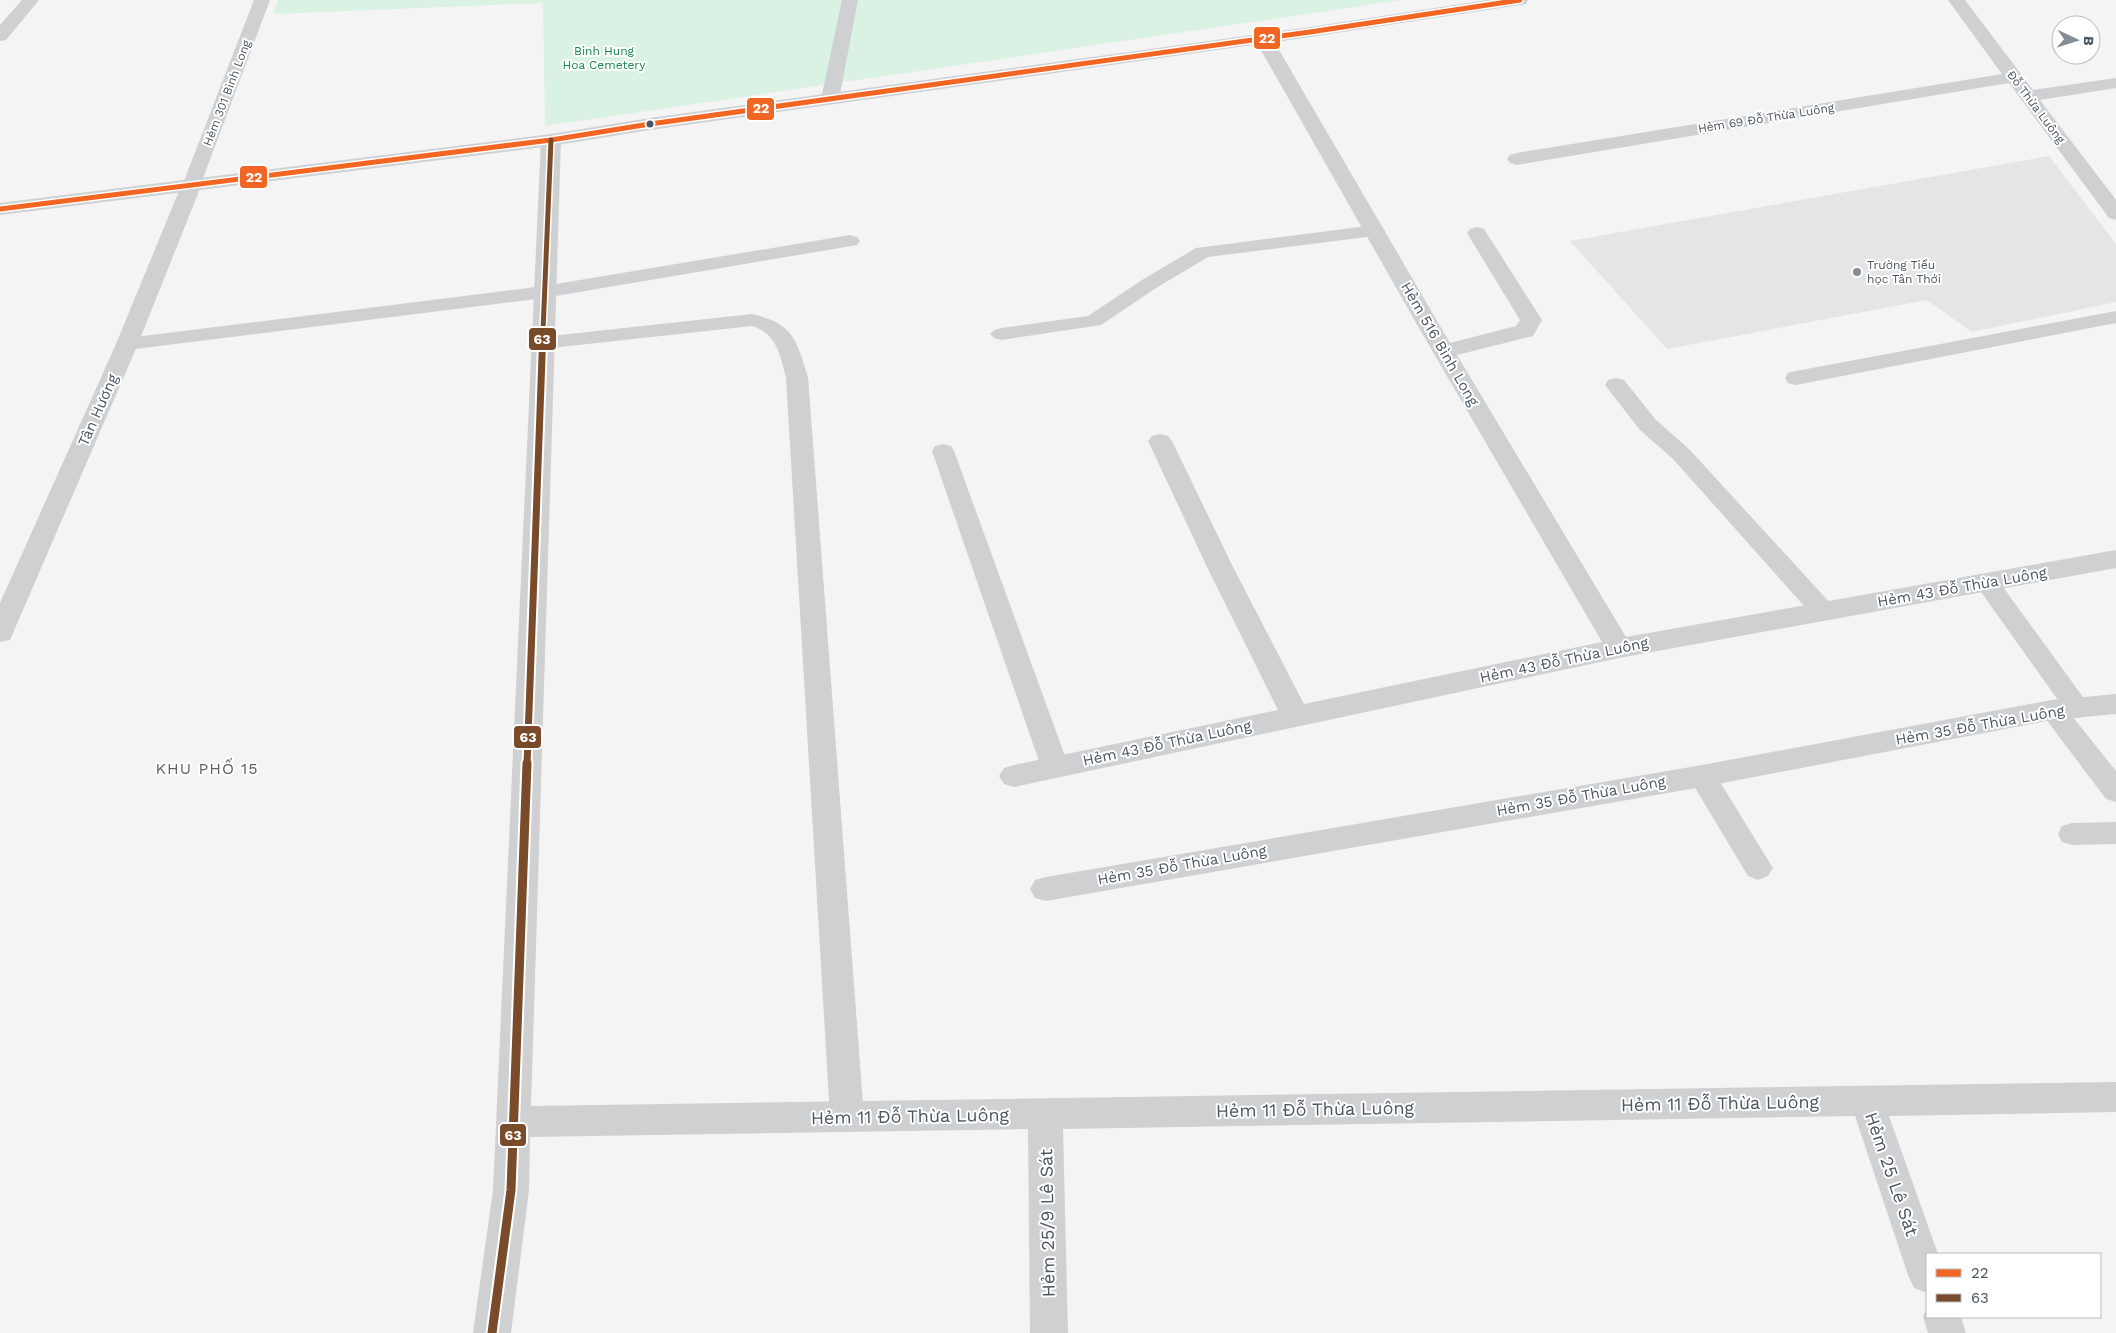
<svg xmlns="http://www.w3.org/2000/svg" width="2116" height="1333" viewBox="0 0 2116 1333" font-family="'Work Sans',sans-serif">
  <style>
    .education { fill: #e6e5e6 }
    .green { fill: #d9f2e3 }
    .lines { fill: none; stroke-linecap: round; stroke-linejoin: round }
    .service { fill: #ced0d2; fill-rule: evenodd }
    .minor { fill: #ced0d2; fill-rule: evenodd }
    .tertiary { fill: #ced0d2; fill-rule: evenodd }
    .secondary { fill: #ced0d4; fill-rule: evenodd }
    .bus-1-casing { stroke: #fff; stroke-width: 8 }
    .bus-2-far2-casing { stroke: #fff; stroke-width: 8 }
    .bus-2-far1-casing { stroke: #fff; stroke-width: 11 }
    .bus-2-casing { stroke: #fff; stroke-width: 13 }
    .bus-1 { stroke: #f26522; stroke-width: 5 }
    .bus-2-far2 { stroke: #7a4b2a; stroke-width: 5 }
    .bus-2-far1 { stroke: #7a4b2a; stroke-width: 7 }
    .bus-2 { stroke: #7a4b2a; stroke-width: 9 }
    .bus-dot { fill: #4a5661; stroke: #fff; stroke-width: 2 }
    .poi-dot { fill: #868d94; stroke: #fff; stroke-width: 2 }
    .labels { text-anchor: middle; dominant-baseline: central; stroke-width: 4; stroke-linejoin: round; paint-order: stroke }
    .far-park-label { font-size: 12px; fill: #17864f; stroke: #fff }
    .far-street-label { font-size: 12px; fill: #4a5661; stroke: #fff }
    .far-poi-label { font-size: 12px; fill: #4a5661; stroke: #fff; text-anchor: start }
    .street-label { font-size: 15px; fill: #4a5661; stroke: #fff }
    .neighbourhood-label { font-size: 16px; letter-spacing: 1px; fill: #5f6368; stroke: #fff }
    .near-street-label { font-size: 18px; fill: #4a5661; stroke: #fff }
    .line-badge { stroke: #fff; stroke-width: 2 }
    .badge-label { font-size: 14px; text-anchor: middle; font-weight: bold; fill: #fff }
  </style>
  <rect width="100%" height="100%" fill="#f4f4f4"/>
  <polygon class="education" points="2049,156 2116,244 2116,302 1972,332 1927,300 1667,349 1570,241"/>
  <polygon class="green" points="278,0 1402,0 545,126 543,3 273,14"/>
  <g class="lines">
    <g class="service">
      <polygon points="254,0 270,0 200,186 198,190 191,192 184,190 182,186"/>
      <polygon points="842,0 858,0 839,99 836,103 830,104 824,103 821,99"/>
      <polygon points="1375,225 1382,227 1385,231 1382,235 1208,257 1156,288 1101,325 1001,340 994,338 990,334 994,330 1001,328 1088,316 1142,280 1196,248"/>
      <polygon points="850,235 857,237 860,241 857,245 544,298 127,350 119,349 116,344 119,339 127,338 544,286"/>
      <polygon points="2116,311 2116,323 1796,385 1788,383 1785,378 1788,373 1796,371"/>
      <path d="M752,314C794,324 796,339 808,377L864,1117L859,1127L847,1132L835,1127L830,1117L786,377C780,356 777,333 752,326L542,349L534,348L531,343L534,338L542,337Z"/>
      <polygon points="1616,378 1624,380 1656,420 1689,449 1832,605 1836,611 1832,617 1823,620 1814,617 1673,459 1640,430 1605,385 1608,380"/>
      <polygon points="943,444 951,446 954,451 1069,767 1065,774 1055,777 1045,774 1041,767 932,451 935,446"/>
      <polygon points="1986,574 1995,576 2091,708 2088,715 2078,718 2072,716 2116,771 2116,802 2106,799 2039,710 2042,703 2052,700 2060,703 1974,582 1977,576"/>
      <polygon points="1702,766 1712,769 1768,860 1773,868 1768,876 1758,880 1748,876 1688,776 1692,769"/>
      <polygon points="2116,822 2116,844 2072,845 2062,842 2058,834 2062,826 2072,823"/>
    </g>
    <g class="minor">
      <polygon points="22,0 39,0 6,40 0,41 0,25"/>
      <polygon points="1948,0 1965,0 2033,90 2116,78 2116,88 2040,100 2116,200 2116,220 2109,218 2009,83 1517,165 1510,163 1507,159 1510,155 1517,153 2002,74"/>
      <polygon points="1263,33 1269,34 1272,38 1450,343 1516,326 1520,320 1467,233 1470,229 1477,227 1484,229 1542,320 1533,336 1457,355 1626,637 2116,550 2116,568 1619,658 1014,787 1004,784 999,776 1004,768 1014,765 1278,710 1207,567 1148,441 1152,436 1160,434 1168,436 1172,441 1233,567 1304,704 1602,642 1423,335 1254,38 1257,34"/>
      <polygon points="551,134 558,136 561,140 531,1106 2116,1082 2116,1112 1889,1116 1938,1254 1927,1254 1927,1293 1914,1288 1908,1275 1855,1116 1063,1129 1068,1333 1030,1333 1028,1129 530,1137 529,1190 511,1333 473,1333 493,1190 541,140 544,136"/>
      <polygon points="2116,694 2116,714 2052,720 1702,787 1046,901 1035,898 1030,889 1035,880 1046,877 1702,765 2052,700"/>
      <polygon points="1927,1307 1927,1317 1961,1317 1966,1333 1928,1333 1923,1317"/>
    </g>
    <polygon class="tertiary" points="191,180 198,182 201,186 138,344 13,633 10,640 0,642 0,603 116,344 181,186 184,182"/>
    <polygon class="secondary" points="1487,0 1528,0 1526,4 1520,5 1310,37 650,130 551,146 0,215 0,203 551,134 650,118 1310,27"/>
    <defs>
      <polyline id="bus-1" points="0,209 551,140 650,124 1310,32 1520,0"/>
      <polyline id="bus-2-far2" points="543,331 551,140"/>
      <polyline id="bus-2-far1" points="527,765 543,330"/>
      <polyline id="bus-2" points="492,1333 511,1190 527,763"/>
    </defs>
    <use href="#bus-1" class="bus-1-casing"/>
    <use href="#bus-2-far2" class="bus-2-far2-casing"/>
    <use href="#bus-2-far1" class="bus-2-far1-casing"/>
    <use href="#bus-2" class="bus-2-casing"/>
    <use href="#bus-1" class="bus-1"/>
    <use href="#bus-2-far2" class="bus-2-far2"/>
    <use href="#bus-2-far1" class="bus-2-far1"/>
    <use href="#bus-2" class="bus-2"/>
  </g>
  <circle class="bus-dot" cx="650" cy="124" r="4.5"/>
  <circle class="poi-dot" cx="1857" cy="272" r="5"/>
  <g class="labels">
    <g class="far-park-label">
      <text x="604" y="51">Binh Hung<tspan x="604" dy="14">Hoa Cemetery</tspan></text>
    </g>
    <g class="far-street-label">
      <text transform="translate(227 93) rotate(-69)">Hẻm 301 Bình Long</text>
      <text transform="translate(2036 107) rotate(53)">Đỗ Thừa Luông</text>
      <text transform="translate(1766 118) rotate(-9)">Hẻm 69 Đỗ Thừa Luông</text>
    </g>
    <g class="far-poi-label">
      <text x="1867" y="265">Trường Tiểu<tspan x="1867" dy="14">học Tân Thới</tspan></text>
    </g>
    <g class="street-label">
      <text transform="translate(1440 344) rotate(60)">Hẻm 516 Bình Long</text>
      <text transform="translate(98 410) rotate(-66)">Tân Hương</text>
      <text transform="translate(1962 587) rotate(-10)">Hẻm 43 Đỗ Thừa Luông</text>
      <text transform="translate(1564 660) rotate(-12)">Hẻm 43 Đỗ Thừa Luông</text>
      <text transform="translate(1980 725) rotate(-10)">Hẻm 35 Đỗ Thừa Luông</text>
      <text transform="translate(1167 743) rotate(-12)">Hẻm 43 Đỗ Thừa Luông</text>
      <text transform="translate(1581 796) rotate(-10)">Hẻm 35 Đỗ Thừa Luông</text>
      <text transform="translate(1182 865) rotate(-10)">Hẻm 35 Đỗ Thừa Luông</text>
    </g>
    <g class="neighbourhood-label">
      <text x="207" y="768">KHU PHỐ 15</text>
    </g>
    <g class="near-street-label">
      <text transform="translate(1720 1103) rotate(-1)">Hẻm 11 Đỗ Thừa Luông</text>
      <text transform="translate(1315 1109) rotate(-1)">Hẻm 11 Đỗ Thừa Luông</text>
      <text transform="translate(910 1116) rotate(-1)">Hẻm 11 Đỗ Thừa Luông</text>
      <text transform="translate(1892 1174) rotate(71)">Hẻm 25 Lê Sát</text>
      <text transform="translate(1047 1223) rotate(-91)">Hẻm 25/9 Lê Sát</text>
    </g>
  </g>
  <g class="line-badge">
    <rect x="1253" y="26" width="28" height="24" rx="5" fill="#f26522"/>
    <rect x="746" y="97" width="29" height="24" rx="5" fill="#f26522"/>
    <rect x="239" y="165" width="29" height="24" rx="5" fill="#f26522"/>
    <rect x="528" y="327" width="29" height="24" rx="5" fill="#7a4b2a"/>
    <rect x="513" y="725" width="29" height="24" rx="5" fill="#7a4b2a"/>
    <rect x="499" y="1123" width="28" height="24" rx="5" fill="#7a4b2a"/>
  </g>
  <g class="badge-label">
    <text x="1267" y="43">22</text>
    <text x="761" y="113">22</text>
    <text x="254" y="182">22</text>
    <text x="542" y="344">63</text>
    <text x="528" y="742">63</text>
    <text x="513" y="1140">63</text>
  </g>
  <rect x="1926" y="1253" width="175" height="65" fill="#ffffff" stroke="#b7bbc0"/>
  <rect x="1936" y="1269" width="25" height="8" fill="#f26522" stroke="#b7bbc0"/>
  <text x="1971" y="1278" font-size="15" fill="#4a5661">22</text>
  <rect x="1936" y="1294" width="25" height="8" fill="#7a4b2a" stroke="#b7bbc0"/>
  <text x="1971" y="1303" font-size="15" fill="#4a5661">63</text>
  <g transform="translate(2076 40) rotate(94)"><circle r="24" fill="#ffffff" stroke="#b7bbc0"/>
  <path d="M0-4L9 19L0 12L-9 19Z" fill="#868d94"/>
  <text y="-8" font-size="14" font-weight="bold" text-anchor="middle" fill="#4a5661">B</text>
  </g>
</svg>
